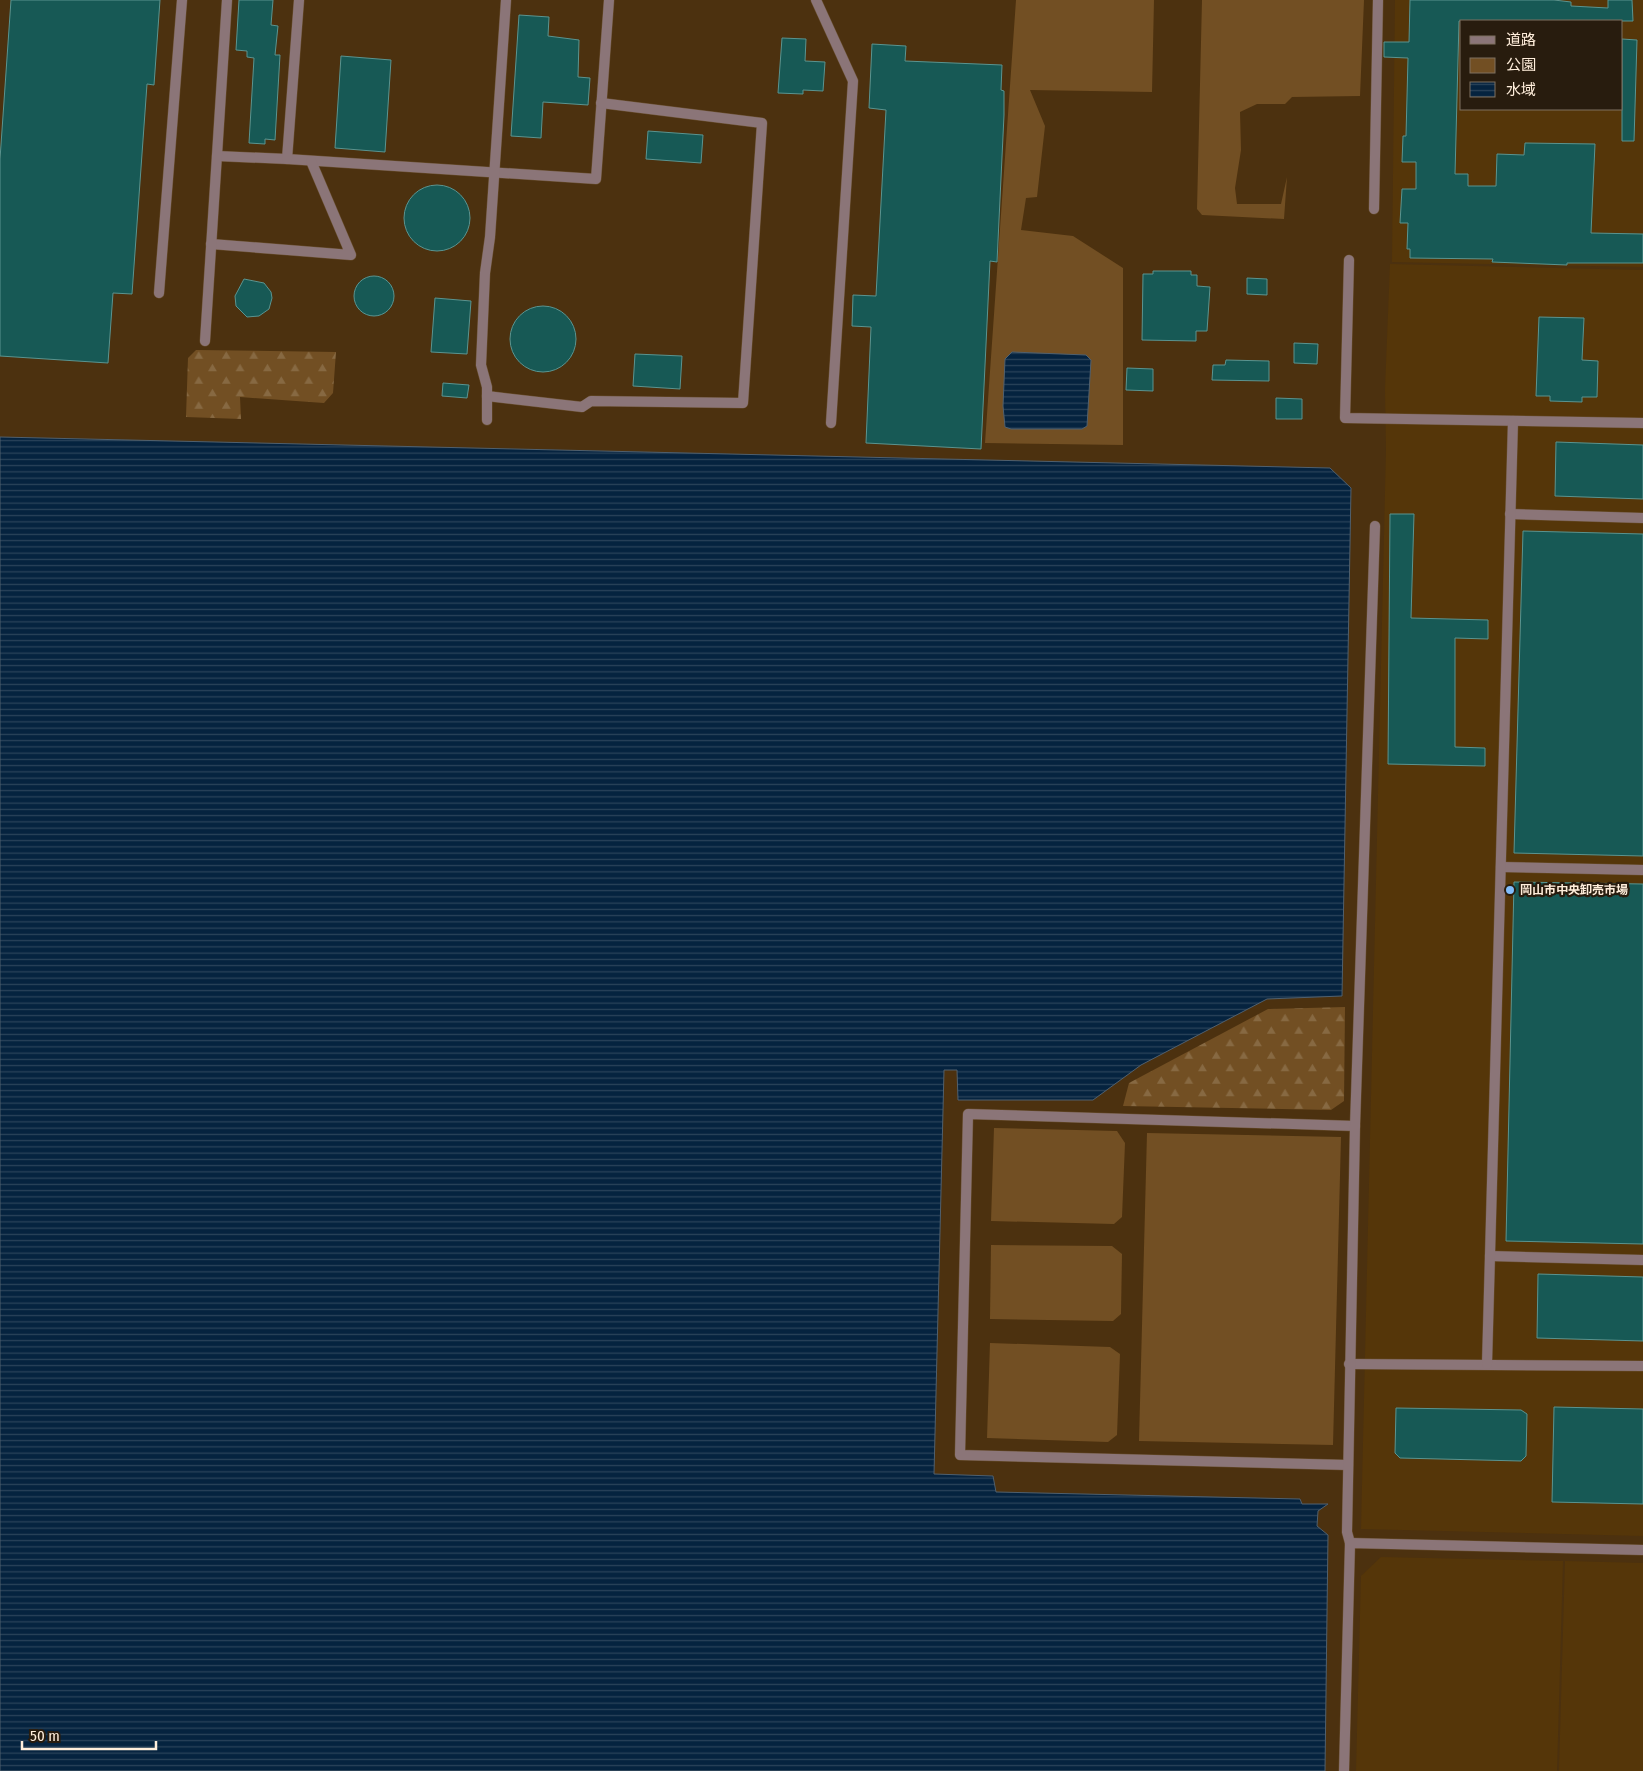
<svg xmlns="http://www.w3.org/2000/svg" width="1643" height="1771" viewBox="0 0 1643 1771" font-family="'Fira Sans Condensed','Noto Sans JP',sans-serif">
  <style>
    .built { fill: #553609; fill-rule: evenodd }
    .green { fill: #724f23 }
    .forest { fill: url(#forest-firs) }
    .water { fill: url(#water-rules); stroke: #50606e }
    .building { fill: #175955; stroke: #5a9490 }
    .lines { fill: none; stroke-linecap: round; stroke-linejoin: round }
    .lane-casing { stroke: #694f30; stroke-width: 11 }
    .street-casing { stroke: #694f30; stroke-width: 11 }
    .lane { stroke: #8b7578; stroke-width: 10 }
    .street { stroke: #8b7578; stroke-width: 10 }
    .poi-dot { fill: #81bdfa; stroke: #281c0e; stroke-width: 2 }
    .labels { text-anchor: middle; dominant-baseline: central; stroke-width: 4.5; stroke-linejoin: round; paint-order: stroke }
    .poi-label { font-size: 12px; font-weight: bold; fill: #ffeedb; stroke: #281c0e; text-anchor: start }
  </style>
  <defs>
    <pattern id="forest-firs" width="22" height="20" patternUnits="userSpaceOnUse" patternTransform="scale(1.25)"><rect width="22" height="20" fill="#724f23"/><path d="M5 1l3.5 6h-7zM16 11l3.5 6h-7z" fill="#876942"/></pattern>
    <pattern id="water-rules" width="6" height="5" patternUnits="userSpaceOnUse" patternTransform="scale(1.25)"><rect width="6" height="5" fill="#05233f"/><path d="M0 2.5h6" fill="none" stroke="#2a435a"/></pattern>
  </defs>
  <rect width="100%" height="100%" fill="#4c310f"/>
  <g class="built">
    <path d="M1395,0H1643V267L1392,262ZM1462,21H1622V109H1462Z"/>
    <polygon points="1390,264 1643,270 1643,1536 1361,1529 1386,449 1385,389"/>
    <polygon points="1381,1557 1563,1561 1557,1771 1356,1771 1361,1576"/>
    <polygon points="1565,1561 1643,1563 1643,1771 1559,1771"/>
  </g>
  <g class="green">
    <polygon points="1016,0 1154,0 1152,92 1030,90 1045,126 1037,197 1026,198 1021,230 1073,236 1123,268 1123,445 985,443"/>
    <polygon points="1202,0 1364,0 1360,96 1292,97 1285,104 1257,104 1240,112 1241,150 1235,188 1237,204 1281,204 1287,177 1284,219 1202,215 1197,209"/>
    <polygon points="994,1128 1117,1131 1125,1143 1122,1217 1114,1224 991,1221"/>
    <polygon points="1147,1133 1341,1137 1333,1445 1139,1441"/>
    <polygon points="991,1245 1112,1246 1122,1254 1121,1314 1113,1321 990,1319"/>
    <polygon points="990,1343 1110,1347 1120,1354 1117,1435 1108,1442 987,1438"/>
  </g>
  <g class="forest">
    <polygon points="196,350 336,352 333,393 324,403 240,397 241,419 186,417 188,358"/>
    <polygon points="1345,1007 1344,1101 1331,1110 1123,1106 1129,1083 1268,1009"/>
  </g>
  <g class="water">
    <polygon points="1012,352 1086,355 1091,360 1087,426 1082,429 1011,429 1005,427 1003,406 1005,359"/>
    <polygon points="0,437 1330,468 1351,488 1342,996 1267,999 1141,1065 1093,1100 958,1100 957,1070 944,1070 934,1474 993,1476 996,1492 1300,1499 1302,1504 1328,1504 1318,1511 1317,1526 1328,1535 1325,1771 0,1771"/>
  </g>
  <g class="building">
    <polygon points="11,0 160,0 154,85 147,84 132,294 113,293 108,363 0,356 0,159"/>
    <polygon points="239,0 273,0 271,25 278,26 275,55 280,55 275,140 265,139 265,144 249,143 254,58 247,57 247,51 236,50"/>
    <polygon points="1410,0 1554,0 1571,2 1571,6 1608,8 1608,0 1632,0 1633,21 1459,21 1455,174 1468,174 1468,186 1496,186 1497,154 1524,155 1525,143 1595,144 1591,233 1643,234 1643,263 1567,263 1567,265 1492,262 1493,259 1410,258 1410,249 1407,249 1408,223 1400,223 1402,189 1416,189 1416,162 1402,162 1403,136 1406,136 1408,58 1384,57 1384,42 1409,42"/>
    <polygon points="519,15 549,17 548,36 579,40 578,77 590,78 588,105 543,102 541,138 511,136"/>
    <polygon points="782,38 806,39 805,61 825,62 823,91 803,90 803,94 778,93"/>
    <polygon points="1622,39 1637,40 1634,141 1622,141"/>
    <polygon points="872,44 906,46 905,61 1002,65 1001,90 1004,91 1004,115 997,262 990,261 981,449 866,443 871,327 852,326 853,295 876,296 886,110 869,108"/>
    <polygon points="341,56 391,60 385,152 335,148"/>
    <polygon points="648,131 703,135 701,163 646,159"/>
    <circle cx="437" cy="218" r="33"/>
    <polygon points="1153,271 1191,271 1191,275 1197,275 1197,286 1210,287 1207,331 1196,331 1196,341 1142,340 1143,274 1153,274"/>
    <circle cx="374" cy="296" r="20"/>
    <polygon points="1247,278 1267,279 1267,295 1247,294"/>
    <polygon points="244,279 264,283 271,292 272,298 269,309 259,316 247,317 236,306 235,296"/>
    <polygon points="435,298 471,301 467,354 431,352"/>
    <circle cx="543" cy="339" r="33"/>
    <polygon points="1539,317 1584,318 1582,360 1598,361 1597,397 1582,397 1582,402 1550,401 1550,396 1536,396"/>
    <polygon points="1294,343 1318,344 1317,364 1294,363"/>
    <polygon points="635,354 682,356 680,389 633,386"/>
    <polygon points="1226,360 1269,361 1269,381 1212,380 1213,365 1225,365"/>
    <polygon points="1127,368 1153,369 1153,391 1126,390"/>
    <polygon points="443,383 469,385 467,398 442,396"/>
    <polygon points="1276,398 1302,399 1302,419 1276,419"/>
    <polygon points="1556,442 1643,445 1643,499 1555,496"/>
    <polygon points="1390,514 1414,514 1411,618 1488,620 1488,639 1455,638 1455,747 1485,748 1485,766 1388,764"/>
    <polygon points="1523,531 1643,534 1643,856 1514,853"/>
    <polygon points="1514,882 1643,884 1643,1244 1506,1241"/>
    <polygon points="1538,1274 1643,1277 1643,1341 1537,1338"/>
    <polygon points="1554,1407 1643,1409 1643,1504 1552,1502"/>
    <polygon points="1396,1408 1521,1410 1527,1414 1526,1456 1521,1461 1400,1458 1395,1453"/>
  </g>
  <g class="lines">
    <defs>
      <g id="lane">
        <polyline points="816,0 853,81 831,423"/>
        <polyline points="217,156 287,159 596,179 609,0"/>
        <polyline points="287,159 299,0"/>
        <polyline points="1374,209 1378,0"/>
        <polyline points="211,244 351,255 311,161"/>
        <polyline points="1349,260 1345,418 1643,423"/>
        <polyline points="159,293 182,0"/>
        <polyline points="205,341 227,0"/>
        <polyline points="487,396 582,407 591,401 743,403 762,123 601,103"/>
        <polyline points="487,420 487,387 481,365 485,273 490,237 506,0"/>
        <polyline points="1510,514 1643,518"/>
        <polyline points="1501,867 1643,870"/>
        <polyline points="1490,1256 1643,1260"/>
        <polyline points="1349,1364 1643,1366"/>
        <polyline points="1487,1364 1513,421"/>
        <polyline points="1348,1465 960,1455 968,1114 1355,1126"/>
        <polyline points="1350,1543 1347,1532 1355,1126 1375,526"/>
      </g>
      <polyline id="street" points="1344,1771 1350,1543 1643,1550"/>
    </defs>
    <use href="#lane" class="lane-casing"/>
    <use href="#street" class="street-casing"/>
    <use href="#lane" class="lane"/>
    <use href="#street" class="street"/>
  </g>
  <circle class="poi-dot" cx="1510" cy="890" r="5"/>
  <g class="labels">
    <g class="poi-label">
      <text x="1520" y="890">岡山市中央卸売市場</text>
    </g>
  </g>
  <rect x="1460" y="20" width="162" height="90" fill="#281c0e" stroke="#7e7060"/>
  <rect x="1470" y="36" width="25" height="8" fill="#8b7578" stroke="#7e7060"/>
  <text x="1506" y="45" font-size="15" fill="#ffeedb">道路</text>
  <rect x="1470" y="58" width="25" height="15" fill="#724f23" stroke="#7e7060"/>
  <text x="1506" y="70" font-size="15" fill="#ffeedb">公園</text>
  <rect x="1470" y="82" width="25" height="15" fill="url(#water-rules)" stroke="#7e7060"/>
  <text x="1506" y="95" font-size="15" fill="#ffeedb">水域</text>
  <path d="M22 1741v8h134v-8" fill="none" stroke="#ffeedb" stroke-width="2.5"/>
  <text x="30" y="1741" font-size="15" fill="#ffeedb" stroke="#281c0e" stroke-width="4" paint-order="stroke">50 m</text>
</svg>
